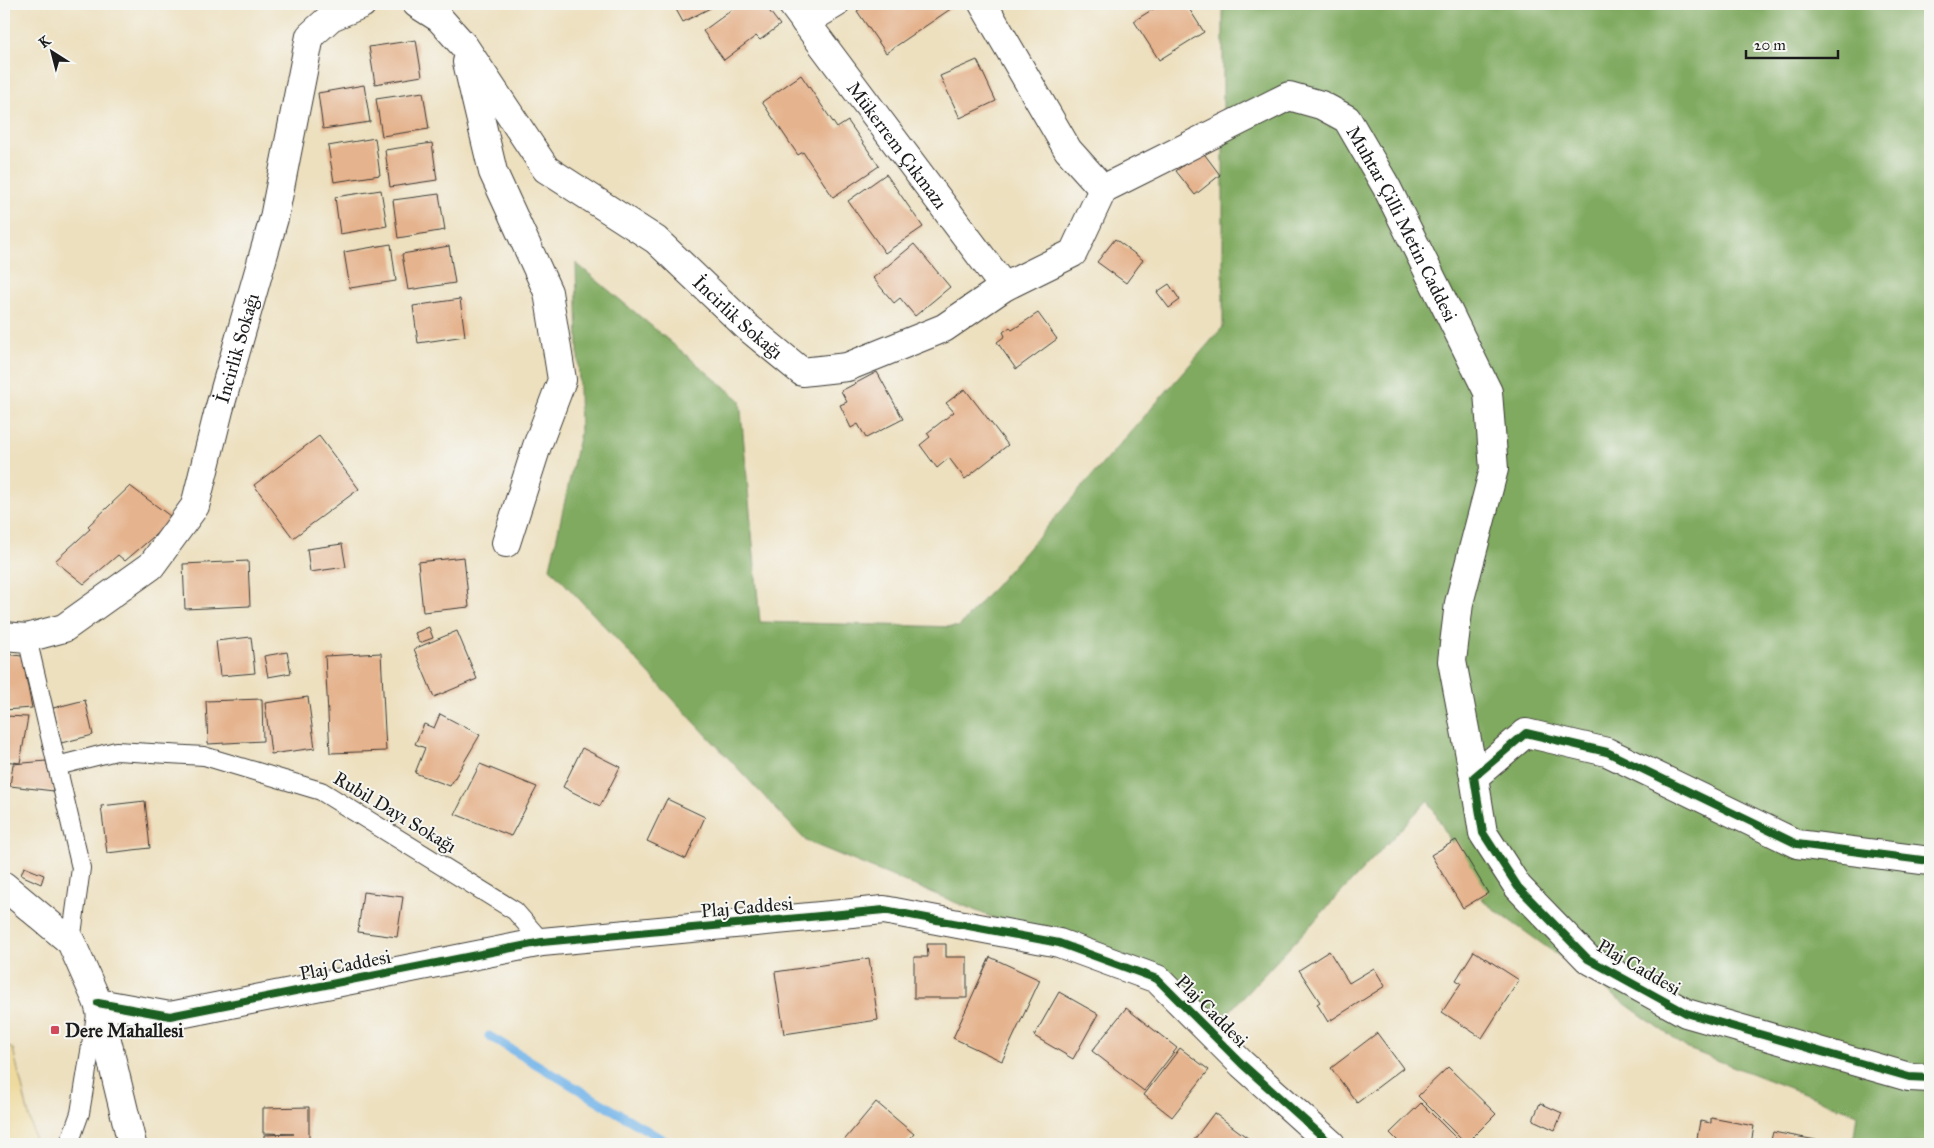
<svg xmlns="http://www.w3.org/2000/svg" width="1934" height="1148" viewBox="0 0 1934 1148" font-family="'IM FELL Great Primer',serif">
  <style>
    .forest { fill: #80aa61; stroke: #4e633e }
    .sand { fill: #eeda9e; stroke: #857b5d }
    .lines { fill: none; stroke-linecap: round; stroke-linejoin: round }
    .stream { stroke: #75b5e9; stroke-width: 9 }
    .building { fill: #e5b38d }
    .service-casing { stroke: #3b3934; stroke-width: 20 }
    .minor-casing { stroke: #3b3934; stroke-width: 30 }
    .tertiary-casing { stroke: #3b3934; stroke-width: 30 }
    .service { stroke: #fff; stroke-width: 18 }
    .minor { stroke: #fff; stroke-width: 28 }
    .tertiary { stroke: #fff; stroke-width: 28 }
    .cycleway-casing { stroke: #f6f6f2; stroke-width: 11 }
    .cycleway { stroke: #1b5e20; stroke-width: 8 }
    .poi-dot { fill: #d1495b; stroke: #f6f6f2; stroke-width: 2 }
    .labels { text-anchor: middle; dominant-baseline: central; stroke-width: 4; stroke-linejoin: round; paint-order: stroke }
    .street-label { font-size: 19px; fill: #1c1c1c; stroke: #f6f6f2 }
    .poi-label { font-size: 19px; font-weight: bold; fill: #1c1c1c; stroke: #f6f6f2; text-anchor: start }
  </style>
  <rect width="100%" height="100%" fill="#f6f6f2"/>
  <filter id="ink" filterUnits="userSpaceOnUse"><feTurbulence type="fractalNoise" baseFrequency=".02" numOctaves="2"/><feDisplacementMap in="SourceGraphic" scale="10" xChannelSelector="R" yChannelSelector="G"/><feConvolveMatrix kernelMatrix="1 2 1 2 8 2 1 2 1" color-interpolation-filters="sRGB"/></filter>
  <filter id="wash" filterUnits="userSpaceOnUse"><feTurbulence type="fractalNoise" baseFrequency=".0096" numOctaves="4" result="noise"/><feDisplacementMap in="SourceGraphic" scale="20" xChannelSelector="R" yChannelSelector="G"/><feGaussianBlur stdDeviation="1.12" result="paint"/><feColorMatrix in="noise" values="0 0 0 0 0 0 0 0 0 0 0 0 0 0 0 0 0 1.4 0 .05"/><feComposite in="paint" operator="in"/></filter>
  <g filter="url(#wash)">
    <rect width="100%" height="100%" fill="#ede0bf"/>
    <polygon class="forest" points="1223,4 1930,4 1930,1144 1853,1144 1857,1114 1688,1049 1484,902 1428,800 1227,1014 806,841 550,568 580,433 576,263 740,400 760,622 959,627 1223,327"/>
    <polygon class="sand" points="4,1044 13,1049 35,1141 34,1144 4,1144"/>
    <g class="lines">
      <polyline class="stream" points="489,1036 670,1144"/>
    </g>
    <g id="blocks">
      <g class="building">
        <polygon points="673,4 718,4 683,22"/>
        <polygon points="740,4 764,4 780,25 760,40 756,36 724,60 703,31"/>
        <polygon points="868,4 949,4 952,8 886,53 857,11"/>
        <polygon points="1161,4 1186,4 1204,32 1159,60 1134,21"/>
        <polygon points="416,40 422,76 375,84 369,47"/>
        <polygon points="977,60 996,101 960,118 940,76"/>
        <polygon points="801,75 837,128 848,121 879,166 833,197 803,152 798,155 762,102"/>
        <polygon points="364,85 370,122 323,129 318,93"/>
        <polygon points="423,92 429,129 382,136 376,99"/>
        <polygon points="375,138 380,175 334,182 328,146"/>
        <polygon points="432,143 437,180 390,187 385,150"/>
        <polygon points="1202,151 1220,175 1195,195 1176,171"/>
        <polygon points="886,174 923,227 885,253 848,201"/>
        <polygon points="381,190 387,226 340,234 335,197"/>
        <polygon points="439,194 445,230 398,238 393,200"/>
        <polygon points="1115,239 1143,260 1126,283 1097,262"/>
        <polygon points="391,244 396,281 350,288 344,252"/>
        <polygon points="914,244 950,287 915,316 900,298 894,303 873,278"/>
        <polygon points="449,246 455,283 408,290 402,254"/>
        <polygon points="1169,284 1180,300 1169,308 1157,292"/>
        <polygon points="460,299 465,336 418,343 413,306"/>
        <polygon points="1038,313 1057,339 1016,369 997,342 1005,336 1003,332 1010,327 1012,330"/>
        <polygon points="877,372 903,419 866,438 858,424 851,428 840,405 847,402 841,391"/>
        <polygon points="965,389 1008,445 965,479 949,458 937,468 920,445 930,437 927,433 954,412 946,403"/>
        <polygon points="319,436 359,489 293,538 254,485"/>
        <polygon points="130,486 174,519 125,561 118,555 84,584 55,561 90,529 88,526"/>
        <polygon points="342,544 346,567 310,572 307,549"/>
        <polygon points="464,557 469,607 423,612 418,562"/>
        <polygon points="248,561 250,606 185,609 183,564"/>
        <polygon points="429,627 433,638 419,643 415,633"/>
        <polygon points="457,631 477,679 434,697 414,649"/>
        <polygon points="251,637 255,673 220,676 216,641"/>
        <polygon points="287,652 291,673 268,677 264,656"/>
        <polygon points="381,653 386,751 330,753 325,656"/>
        <polygon points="4,654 22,656 32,708 4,710"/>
        <polygon points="308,697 315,748 271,754 265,703"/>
        <polygon points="262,699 263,741 208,744 206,701"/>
        <polygon points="85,700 93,735 61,743 53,708"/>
        <polygon points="440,714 480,735 450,786 415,773 425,748 415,744 424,724 434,728"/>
        <polygon points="4,716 28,717 20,763 4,761"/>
        <polygon points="582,748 620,767 600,806 563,787"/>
        <polygon points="46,761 54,791 10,786 13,764"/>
        <polygon points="480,764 537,787 511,836 455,814"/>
        <polygon points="667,799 705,817 686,859 647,841"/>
        <polygon points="145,801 150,848 107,853 101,806"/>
        <polygon points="1456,840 1488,893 1463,908 1431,855"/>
        <polygon points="24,867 44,875 41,884 21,875"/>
        <polygon points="363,892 403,897 397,937 358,932"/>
        <polygon points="927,944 946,944 946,957 967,957 967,998 914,998 914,957 928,957"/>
        <polygon points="1329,951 1349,983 1374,968 1385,986 1328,1022 1317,1004 1320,1002 1299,970"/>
        <polygon points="1474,951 1519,980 1482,1038 1442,1012 1461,983 1456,980"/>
        <polygon points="990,957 1040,980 1002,1061 953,1038"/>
        <polygon points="869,958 878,1020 784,1034 775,972"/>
        <polygon points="1059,992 1098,1014 1073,1059 1034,1036"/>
        <polygon points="1126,1008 1177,1048 1144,1091 1092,1051"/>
        <polygon points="1377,1033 1403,1068 1357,1103 1331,1068"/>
        <polygon points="1180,1048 1209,1070 1172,1117 1144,1095"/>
        <polygon points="1448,1067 1496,1114 1466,1144 1418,1096"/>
        <polygon points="876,1102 914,1134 905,1144 841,1144"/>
        <polygon points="1421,1103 1457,1139 1452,1144 1401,1144 1390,1133"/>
        <polygon points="1540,1103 1562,1113 1555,1130 1533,1120"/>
        <polygon points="309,1107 309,1144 264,1144 264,1135 294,1134 263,1133 263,1108"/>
        <polygon points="1214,1113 1252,1141 1250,1144 1191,1144"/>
        <polygon points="1711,1118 1754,1126 1751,1144 1696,1144 1700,1121 1711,1123"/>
        <polygon points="1773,1132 1816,1140 1816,1144 1770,1144"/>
      </g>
    </g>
  </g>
  <g filter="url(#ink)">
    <use href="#blocks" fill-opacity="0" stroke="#3b3934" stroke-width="1"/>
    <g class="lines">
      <defs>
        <g id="service">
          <polyline points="27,638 81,868 71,942"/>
          <polyline points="57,766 116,751 204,756 321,791 515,911 542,942"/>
          <polyline points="69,1144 80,1113 96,1015"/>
        </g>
        <g id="minor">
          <path id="s1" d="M417,4L439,18L464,46L546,169L656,240L746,326L802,372L847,367L944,328L1004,287L1073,253L1103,189"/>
          <path id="s2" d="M792,4L1004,287"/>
          <polyline points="983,4 1068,150 1103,189"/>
          <polyline points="805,22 835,4"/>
          <polyline points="467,62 493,172 548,292 562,380 537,446 506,543"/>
          <path id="s3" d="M1103,189L1289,96L1321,105L1347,119L1387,188L1488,392L1494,469L1459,603L1452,661L1474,777"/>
          <path id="s4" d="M4,636L27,638L64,628L151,566L195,506L219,410L274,218L310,36L331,17L362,4"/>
          <polyline points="98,1003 132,1144"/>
        </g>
        <g id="tertiary">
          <polyline points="1930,861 1797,844 1607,752 1526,733 1474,777 1483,833 1518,887 1588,959 1686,1013 1909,1077 1930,1078"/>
          <polyline points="4,886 71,942 98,1003 170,1016 542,942 884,910 1059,943 1157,979 1242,1064 1331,1144"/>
        </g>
      </defs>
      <use href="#service" class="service-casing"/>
      <use href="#minor" class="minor-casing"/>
      <use href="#tertiary" class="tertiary-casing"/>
      <use href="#service" class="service"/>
      <use href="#minor" class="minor"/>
      <use href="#tertiary" class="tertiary"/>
      <defs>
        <g id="cycleway">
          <polyline points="1930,861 1797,844 1607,752 1526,733 1474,777 1483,833 1518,887 1588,959 1686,1013 1909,1077 1930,1078"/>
          <polyline points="98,1003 170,1016 542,942 884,910 1059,943 1157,979 1242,1064 1331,1144"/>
        </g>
      </defs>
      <use href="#cycleway" class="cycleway-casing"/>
      <use href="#cycleway" class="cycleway"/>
    </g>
  </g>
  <rect class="poi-dot" x="50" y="1025" width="10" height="10" rx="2.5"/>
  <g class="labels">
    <g class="street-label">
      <text stroke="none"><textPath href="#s2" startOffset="176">Mükerrem Çıkmazı</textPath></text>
      <text stroke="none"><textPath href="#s3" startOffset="389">Muhtar Çilli Metin Caddesi</textPath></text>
      <text stroke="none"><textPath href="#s1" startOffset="455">İncirlik Sokağı</textPath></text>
      <text stroke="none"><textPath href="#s4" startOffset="406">İncirlik Sokağı</textPath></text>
      <text transform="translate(395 812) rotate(31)">Rubil Dayı Sokağı</text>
      <text transform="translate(747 907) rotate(-5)">Plaj Caddesi</text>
      <text transform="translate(345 965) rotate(-11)">Plaj Caddesi</text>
      <text transform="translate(1639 967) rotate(30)">Plaj Caddesi</text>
      <text transform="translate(1212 1011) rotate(45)">Plaj Caddesi</text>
    </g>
    <g class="poi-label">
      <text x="65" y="1030">Dere Mahallesi</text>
    </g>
  </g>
  <rect width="1934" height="1148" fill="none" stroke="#f6f6f2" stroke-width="20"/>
  <g transform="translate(52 52) rotate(324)" stroke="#f6f6f2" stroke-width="4" paint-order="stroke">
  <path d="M0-4L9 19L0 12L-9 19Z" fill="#1c1c1c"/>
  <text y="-8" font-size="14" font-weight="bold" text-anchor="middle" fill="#1c1c1c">K</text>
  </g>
  <path d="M1746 50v8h92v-8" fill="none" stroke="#1c1c1c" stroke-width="2.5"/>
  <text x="1754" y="50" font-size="15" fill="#1c1c1c" stroke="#f6f6f2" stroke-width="4" paint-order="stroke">20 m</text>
</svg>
